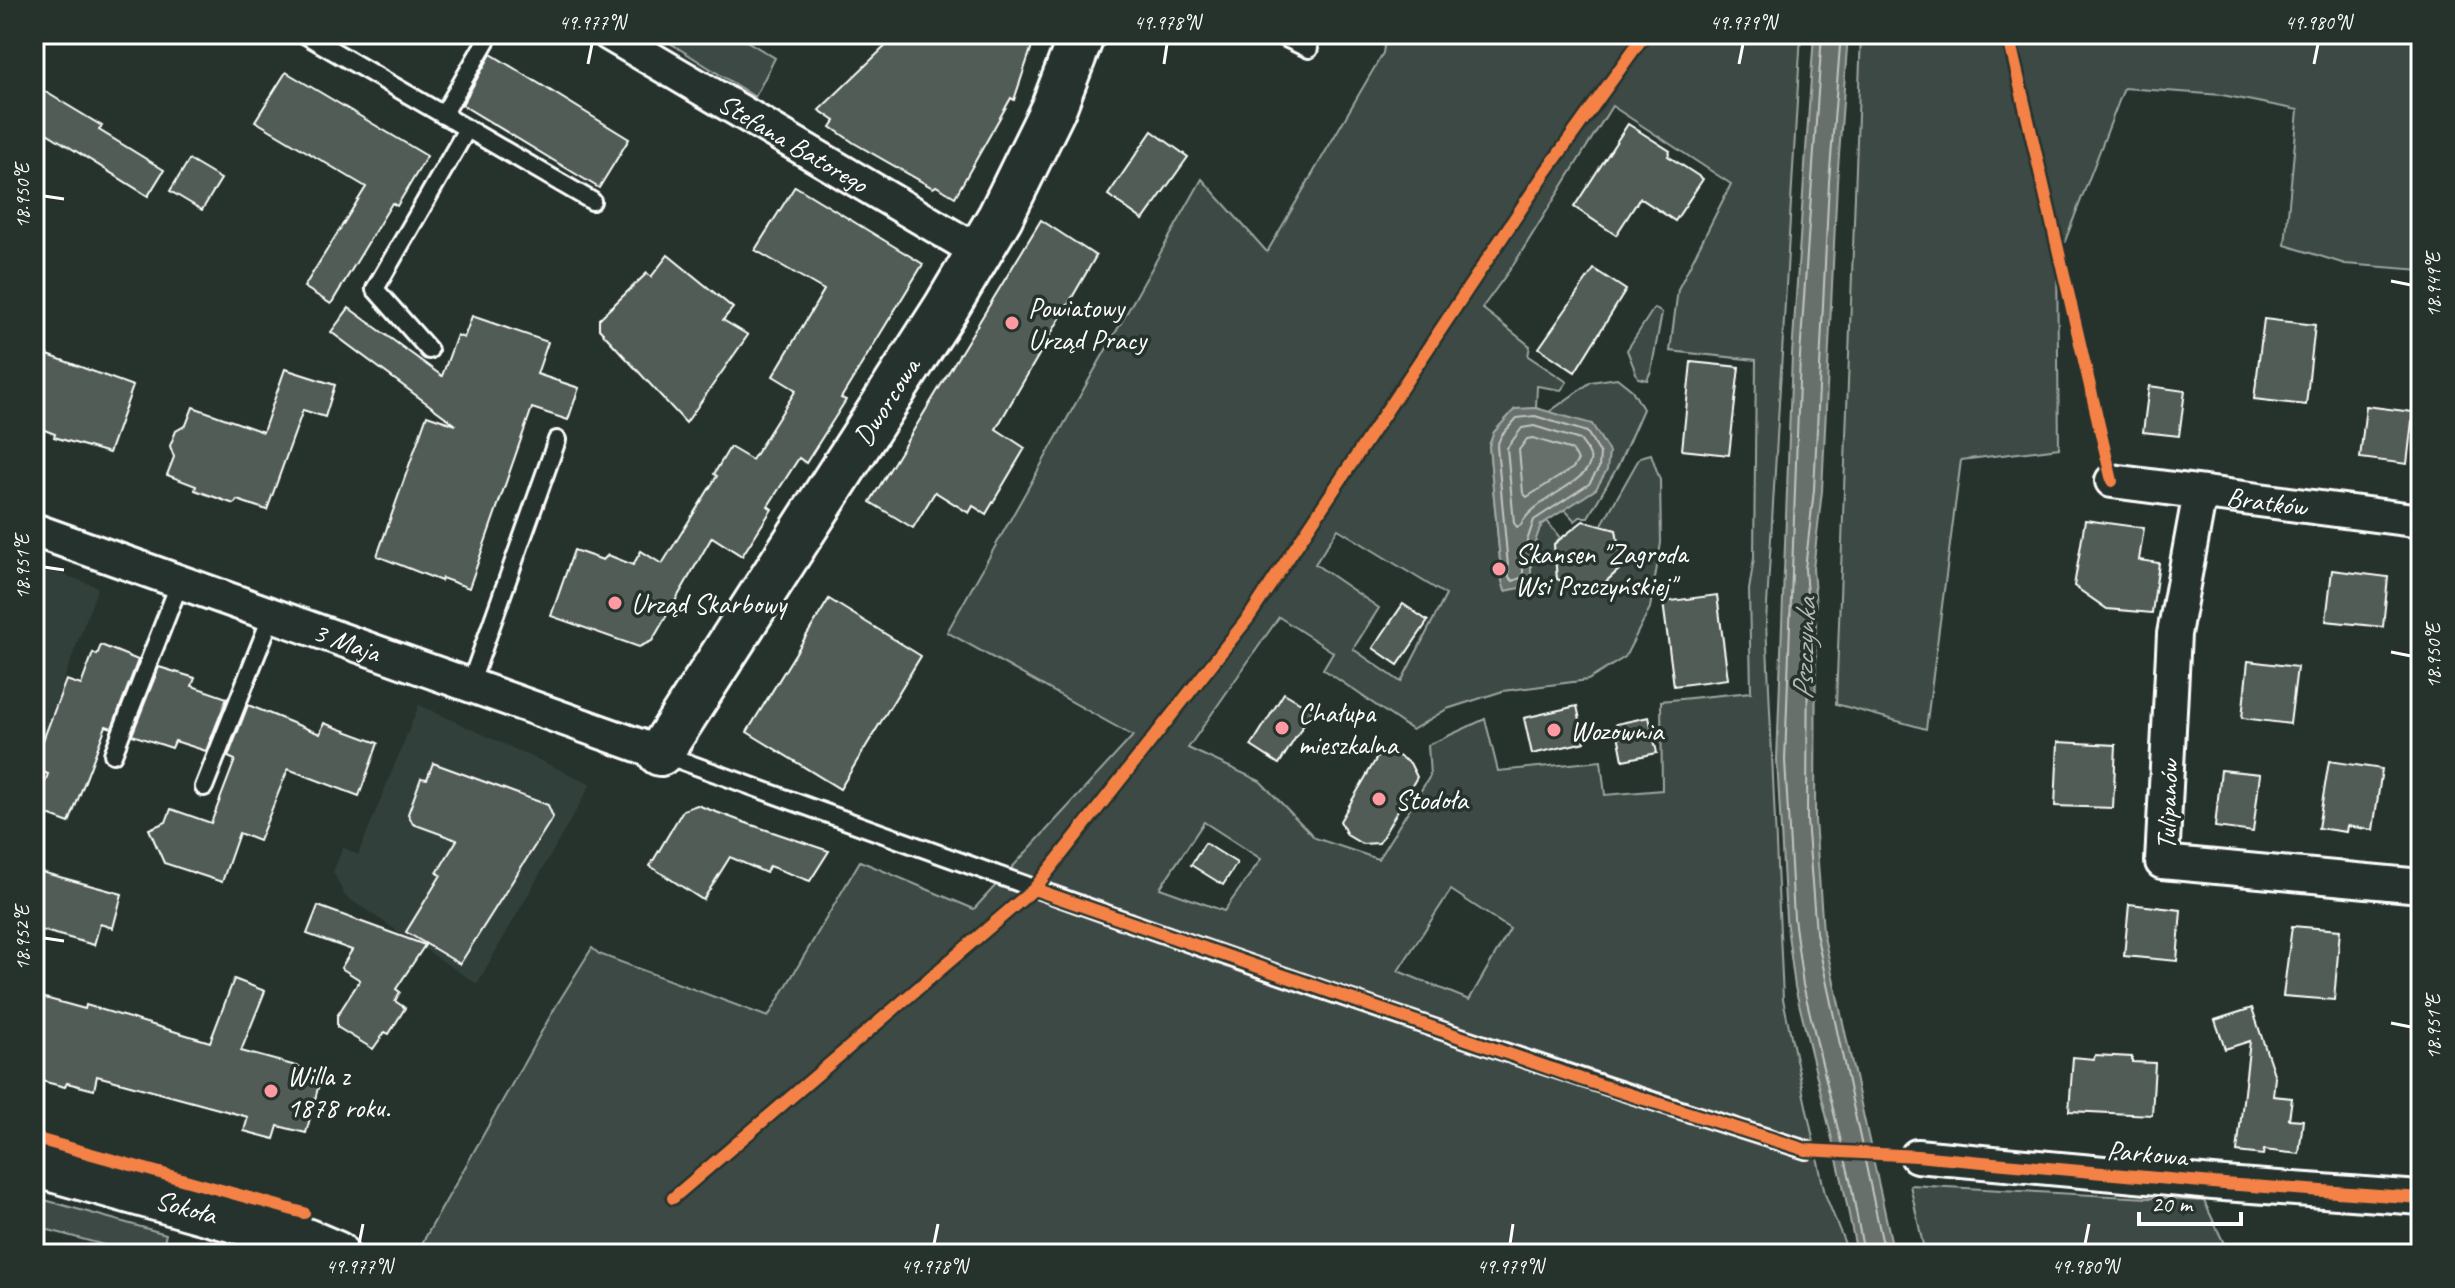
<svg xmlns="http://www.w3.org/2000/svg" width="2455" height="1288" viewBox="0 0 2455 1288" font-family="Caveat,sans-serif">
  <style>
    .built { fill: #333f3a }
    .green { fill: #3e4944; stroke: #9ea4a2; stroke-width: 2; fill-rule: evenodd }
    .water { fill: #67706c; stroke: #a4a9a7; stroke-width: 2 }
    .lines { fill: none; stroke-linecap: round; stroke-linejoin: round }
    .shore { stroke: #c2c6c4; stroke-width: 2 }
    .building { fill: #515c57; stroke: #fff; stroke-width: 2 }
    .lane-casing { stroke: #fff; stroke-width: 22 }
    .street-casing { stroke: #fff; stroke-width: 38 }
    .secondary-casing { stroke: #fff; stroke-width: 50 }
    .lane { stroke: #26332d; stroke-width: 16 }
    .street { stroke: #26332d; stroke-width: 32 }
    .secondary { stroke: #26332d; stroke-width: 44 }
    .cycleway-casing { stroke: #26332d; stroke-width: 17 }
    .cycleway { stroke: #f48246; stroke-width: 12 }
    .ticks { fill: none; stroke: #fff; stroke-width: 3 }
    .poi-dot { fill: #ff9aa2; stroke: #26332d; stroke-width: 3 }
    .labels { text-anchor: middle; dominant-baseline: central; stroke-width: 7; stroke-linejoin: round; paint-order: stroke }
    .street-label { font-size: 28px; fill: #fff; stroke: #26332d }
    .poi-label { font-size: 28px; fill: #fff; stroke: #26332d; text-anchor: start }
    .water-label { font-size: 30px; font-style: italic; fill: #b3b8b6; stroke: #26332d }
    .neatline { fill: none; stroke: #fff; stroke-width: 3 }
    .ticks-label { font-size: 20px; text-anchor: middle; fill: #fff }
  </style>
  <rect width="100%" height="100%" fill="#26332d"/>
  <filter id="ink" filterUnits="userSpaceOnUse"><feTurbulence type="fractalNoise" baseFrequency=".0125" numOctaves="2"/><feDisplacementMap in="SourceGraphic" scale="16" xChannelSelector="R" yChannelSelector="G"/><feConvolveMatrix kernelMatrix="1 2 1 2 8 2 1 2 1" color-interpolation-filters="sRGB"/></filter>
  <g filter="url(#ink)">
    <g class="built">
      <polygon points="34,564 98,587 34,760"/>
      <polygon points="419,705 591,784 477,984 345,896 333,872 343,847 358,855"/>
    </g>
    <g class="green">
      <polygon points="656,34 735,34 775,58 755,97"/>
      <path d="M1386,34H1801L1766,622L1783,999L1825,1194L1849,1254H416L556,1006L592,948L599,954L768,1017L860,861L974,909L1133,736L947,632L1202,179L1267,252L1383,53ZM1612,106L1731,184L1678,289L1670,351L1756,360L1754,558L1749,590L1751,692L1661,701L1662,790L1605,795L1601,761L1498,771L1485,719L1428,745L1430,776L1378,859L1315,838L1260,781L1188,748L1279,617L1333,652L1323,669L1412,730L1447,709L1503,691L1588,680L1625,657L1650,608L1661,543L1660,480L1651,454L1640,457L1601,526L1616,530L1622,567L1593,593L1557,579L1554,544L1560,538L1547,521C1530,532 1531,563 1531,581H1502L1489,446L1494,432L1515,410L1536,408L1537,386L1561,390L1567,382L1528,356L1530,346L1482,308L1514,264ZM1338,529L1446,595L1401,682L1353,649L1379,608L1315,564ZM1204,822L1261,859L1224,911L1160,888ZM1451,890L1510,929L1469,1000L1398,971Z"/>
      <polygon points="1861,34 2421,34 2421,270 2345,264 2285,245 2298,110 2222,95 2124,88 2057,262 2059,448 1961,460 1926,729 1836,704"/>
      <polygon points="1654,308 1662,313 1651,371 1647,380 1638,378 1627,350"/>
      <polygon points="1617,378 1632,390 1643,409 1618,466 1588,517 1580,517 1575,521 1564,509 1596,489 1549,412 1591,382"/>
      <polygon points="1910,1185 2204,1201 2229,1254 1925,1254"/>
      <polygon points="34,1197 166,1234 161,1254 137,1254 34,1226"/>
    </g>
    <g class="water">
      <polygon points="1814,34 1848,34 1837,182 1822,491 1813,569 1816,607 1815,820 1823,932 1894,1254 1857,1254 1842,1180 1795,987 1786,919 1777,760 1792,355"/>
      <polygon points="1536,408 1592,424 1609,452 1607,470 1596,489 1541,525 1531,554 1531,581 1525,587 1505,591 1502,581 1489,446 1494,432 1515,409"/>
    </g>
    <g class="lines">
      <g class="shore">
        <polyline points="1822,34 1800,356 1785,760 1794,918 1803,985 1850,1179 1864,1254"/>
        <polyline points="1841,34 1829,182 1814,490 1805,569 1808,608 1807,820 1816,933 1885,1254"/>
        <polygon points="1535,416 1587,432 1600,453 1599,468 1589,484 1534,520 1523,553 1523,577 1513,581 1509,577 1497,446 1501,436 1517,418"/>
        <path d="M1534,426L1580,440C1583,444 1589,451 1590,456C1596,481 1532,498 1521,525L1517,527L1514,523L1507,448L1522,428Z"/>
        <polygon points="1533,438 1572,450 1578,460 1573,468 1527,497 1523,493 1519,450 1527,439"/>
      </g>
    </g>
    <g class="building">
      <polygon points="898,34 1036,34 1014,100 1011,98 955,197 936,186 933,188 854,143 831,127 835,121 819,110"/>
      <polygon points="491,54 629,139 599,188 462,105"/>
      <polygon points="286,72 427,156 397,206 392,203 331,304 304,287 366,187 255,121"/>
      <polygon points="34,85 102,126 99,130 164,170 148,196 34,125"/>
      <polygon points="1628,124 1670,151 1668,156 1703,179 1675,221 1640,198 1616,235 1574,207"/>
      <polygon points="1152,131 1188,157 1143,220 1108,195"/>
      <polygon points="189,160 221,179 202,210 170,191"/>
      <polygon points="795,186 923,264 841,398 846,400 806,463 799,458 768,506 772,509 742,556 712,537 652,641 639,647 551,616 574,550 603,560 608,555 633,565 641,551 662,564 717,476 714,474 730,447 752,460 796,390 773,376 824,290 755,250"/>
      <polygon points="1041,220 1096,256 996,429 1025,448 986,514 973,506 969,513 935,492 913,528 870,502"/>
      <polygon points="668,255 733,308 723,320 748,335 686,423 599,329 599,319 647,273 651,277"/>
      <polygon points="1594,269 1626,290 1575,372 1539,348"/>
      <polygon points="349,308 442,376 457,335 464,338 472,316 548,342 537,374 579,388 568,420 532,408 469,588 442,578 441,581 377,556 427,415 456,425 331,332"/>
      <polygon points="2264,319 2315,325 2306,405 2254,399"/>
      <polygon points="48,355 133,386 109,453 54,437 55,434 34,426 34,371 41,373"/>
      <polygon points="1691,362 1739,367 1729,455 1682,450"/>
      <polygon points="285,369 335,385 325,417 303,410 267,510 237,500 234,504 195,490 196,486 167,475 174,457 170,446 176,431 186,425 193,407 263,432"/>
      <polygon points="2149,386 2185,391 2179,436 2143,432"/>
      <polygon points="2366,406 2413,412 2407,464 2360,458"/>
      <polygon points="2085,520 2144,528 2139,560 2159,563 2152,613 2107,609 2074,586"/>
      <polygon points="1583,521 1616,530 1622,567 1593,593 1557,579 1554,544"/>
      <polygon points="2332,570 2388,577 2383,627 2326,621"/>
      <polygon points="1717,595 1728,679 1674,686 1663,602"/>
      <polygon points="829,599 921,656 840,789 747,732"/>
      <polygon points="1403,604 1428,621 1398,665 1373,648"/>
      <polygon points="101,645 138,660 112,728 106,726 69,823 34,810 48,774 34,768 34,764 66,680 81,685 93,653 97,655"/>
      <polygon points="2248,661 2297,667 2290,724 2242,718"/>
      <polygon points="159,667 195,678 192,686 227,698 206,751 175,741 172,748 132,735"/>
      <polygon points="1284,693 1313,710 1279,764 1251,746"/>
      <polygon points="248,705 320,734 324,723 378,743 359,796 288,769 259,841 239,833 222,882 164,863 149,829 166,822 171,809 211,823 235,760 228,757"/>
      <polygon points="1577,706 1585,742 1532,754 1524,718"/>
      <polygon points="1649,717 1657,753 1623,760 1616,724"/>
      <polygon points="2058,742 2116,745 2113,808 2055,806"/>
      <polygon points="1379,754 1395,754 1410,763 1417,777 1379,843 1362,844 1347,835 1340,821"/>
      <polygon points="2329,761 2382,769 2373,830 2347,826 2346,832 2318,828"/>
      <polygon points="433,763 548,805 553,817 460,964 406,932 441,875 437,873 457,840 413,824 408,814 421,778 427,779"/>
      <polygon points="2221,770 2260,774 2253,832 2215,827"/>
      <polygon points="697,805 749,824 829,851 810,881 769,866 766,873 730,857 703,900 650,866 683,810"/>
      <polygon points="1205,843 1237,863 1223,885 1191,865"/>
      <polygon points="34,870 122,894 113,928 100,924 94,945 34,928"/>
      <polygon points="2129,904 2181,910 2177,961 2124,956"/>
      <polygon points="318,906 425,945 396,989 400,992 395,1001 405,1008 389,1034 385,1032 373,1049 337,1027 337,1016 360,980 341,968 352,950 307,934"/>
      <polygon points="2292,926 2340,930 2334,1000 2283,996"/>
      <polygon points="234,979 265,991 241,1051 322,1073 306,1133 278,1126 274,1139 244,1131 248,1117 97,1076 94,1090 67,1083 65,1087 34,1079 34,995 85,1009 86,1005 210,1042"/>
      <polygon points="2252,1008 2275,1077 2273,1096 2292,1098 2289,1119 2303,1120 2299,1154 2264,1150 2263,1155 2237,1152 2250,1041 2225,1049 2215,1020"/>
      <polygon points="2095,1055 2132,1057 2132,1062 2155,1063 2152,1115 2069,1111 2073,1057 2094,1059"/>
    </g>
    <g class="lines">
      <defs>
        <g id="lane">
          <polyline points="304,34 592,201"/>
          <polyline points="1277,34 1309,49"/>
          <polyline points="443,115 490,34"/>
          <polyline points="429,350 375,289 467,129"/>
          <polyline points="470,685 557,440"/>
          <polyline points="113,754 180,582"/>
          <path d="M663,754C1042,892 1421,1029 1806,1150"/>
          <polyline points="204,787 272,615"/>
        </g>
        <g id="street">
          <path id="s1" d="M609,34L979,252"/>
          <path id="s2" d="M2112,481L2421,521"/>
          <polyline points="2200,493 2174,634 2162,862 2421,886"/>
          <path id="s3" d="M34,530L660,753"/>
          <polyline points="1917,1156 2224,1184 2421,1198"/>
        </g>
        <g id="secondary">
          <path id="s4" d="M660,753L946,308L1000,217L1053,109L1082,34"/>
          <path id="s5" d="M34,1164L296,1237L336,1254"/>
        </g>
      </defs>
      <use href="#lane" class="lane-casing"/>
      <use href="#street" class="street-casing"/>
      <use href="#secondary" class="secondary-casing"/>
      <use href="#lane" class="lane"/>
      <use href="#street" class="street"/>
      <use href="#secondary" class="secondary"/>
      <defs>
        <g id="cycleway">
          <polyline points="2008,34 2112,481"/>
          <polyline points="1034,889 1581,1079 1806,1150 1917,1156 2224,1184 2421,1198"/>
          <polyline points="34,1138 304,1213"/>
          <polyline points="673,1198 1034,889 1249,617 1545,173 1645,34"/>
        </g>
      </defs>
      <use href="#cycleway" class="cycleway-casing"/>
      <use href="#cycleway" class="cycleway"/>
    </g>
  </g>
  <path class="ticks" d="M588,64L592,44M1164,64L1167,44M1739,64L1743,44M2314,64L2318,44M44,196L64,199M2391,281L2411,285M44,567L64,570M2391,652L2411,656M44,938L64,941M2391,1023L2411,1027M359,1244L363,1224M934,1244L938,1224M1510,1244L1513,1224M2085,1244L2089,1224"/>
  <g class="poi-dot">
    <circle cx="1012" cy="323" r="8"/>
    <circle cx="1499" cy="569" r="8"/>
    <circle cx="615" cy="603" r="8"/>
    <circle cx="1282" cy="728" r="8"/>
    <circle cx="1554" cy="730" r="8"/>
    <circle cx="1379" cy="799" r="8"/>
    <circle cx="271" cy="1091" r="8"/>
  </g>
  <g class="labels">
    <g class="street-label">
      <text stroke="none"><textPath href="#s1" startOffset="214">Stefana Batorego</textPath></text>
      <text stroke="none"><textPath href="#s4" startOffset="418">Dworcowa</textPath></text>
      <text stroke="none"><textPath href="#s2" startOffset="156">Bratków</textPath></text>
      <text stroke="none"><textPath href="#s3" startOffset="332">3 Maja</textPath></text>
      <text transform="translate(2167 805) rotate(-88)">Tulipanów</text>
      <text transform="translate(2147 1153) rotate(5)">Parkowa</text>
      <text stroke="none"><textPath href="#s5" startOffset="158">Sokoła</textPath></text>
    </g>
    <g class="poi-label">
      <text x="1028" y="307">Powiatowy<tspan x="1028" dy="32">Urząd Pracy</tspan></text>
      <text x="1515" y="553">Skansen "Zagroda<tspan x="1515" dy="32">Wsi Pszczyńskiej"</tspan></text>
      <text x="631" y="603">Urząd Skarbowy</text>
      <text x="1298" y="712">Chałupa<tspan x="1298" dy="32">mieszkalna</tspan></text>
      <text x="1570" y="730">Wozownia</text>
      <text x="1395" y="799">Stodoła</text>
      <text x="287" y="1075">Willa z<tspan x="287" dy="32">1878 roku.</tspan></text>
    </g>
    <g class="water-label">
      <text transform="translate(1804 649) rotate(-88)">Pszczynka</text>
    </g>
  </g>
  <rect width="2455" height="1288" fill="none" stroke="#26332d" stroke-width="88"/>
  <path d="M2139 1212v12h102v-12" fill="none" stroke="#ffffff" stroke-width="4"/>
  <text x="2151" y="1212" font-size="24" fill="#ffffff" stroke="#26332d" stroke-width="6" paint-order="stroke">20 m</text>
  <rect x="44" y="44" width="2367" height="1200" class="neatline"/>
  <g class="ticks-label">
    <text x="592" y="29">49.977°N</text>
    <text x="1167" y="29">49.978°N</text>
    <text x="1743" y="29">49.979°N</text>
    <text x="2318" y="29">49.980°N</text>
    <text transform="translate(22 196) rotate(-90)" y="7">18.950°E</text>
    <text transform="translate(2433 285) rotate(-90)" y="7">18.949°E</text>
    <text transform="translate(22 567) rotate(-90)" y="7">18.951°E</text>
    <text transform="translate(2433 656) rotate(-90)" y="7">18.950°E</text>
    <text transform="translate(22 938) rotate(-90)" y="7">18.952°E</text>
    <text transform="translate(2433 1027) rotate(-90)" y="7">18.951°E</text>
    <text x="359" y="1273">49.977°N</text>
    <text x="934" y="1273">49.978°N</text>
    <text x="1510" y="1273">49.979°N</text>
    <text x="2085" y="1273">49.980°N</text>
  </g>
</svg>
